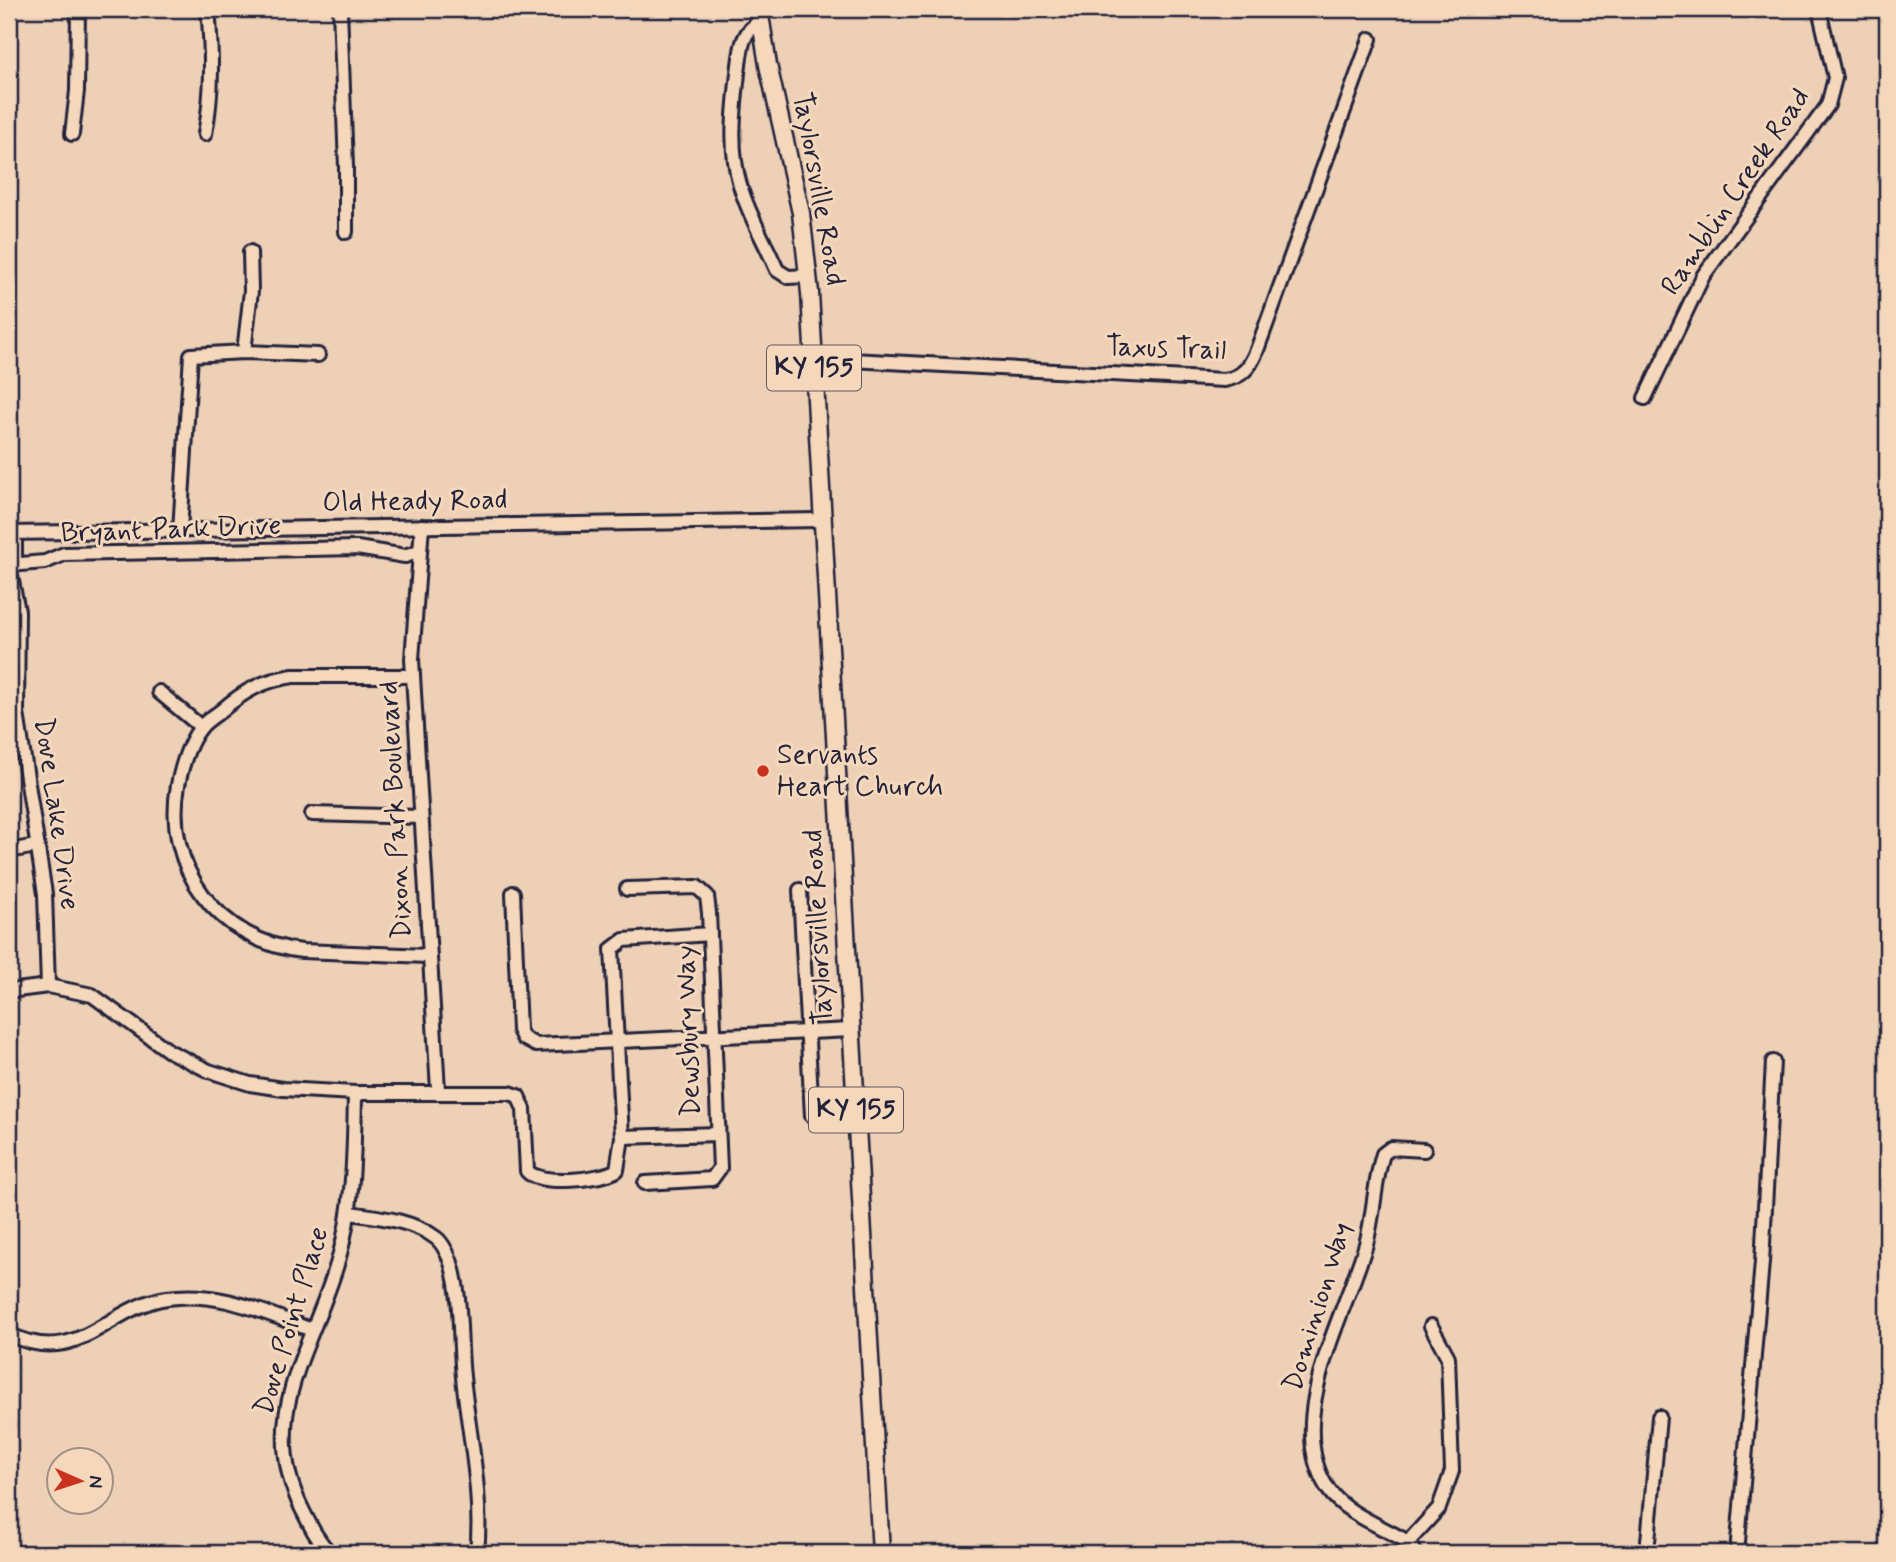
<svg xmlns="http://www.w3.org/2000/svg" width="1896" height="1562" viewBox="0 0 1896 1562" font-family="Mynerve,sans-serif">
  <style>
    .lines { fill: none; stroke-linecap: round; stroke-linejoin: round }
    .minor-casing { stroke: #22223b; stroke-width: 18 }
    .major-casing { stroke: #22223b; stroke-width: 21 }
    .minor { stroke: #f5d7bb; stroke-width: 12 }
    .major { stroke: #f5d7bb; stroke-width: 16 }
    .poi-dot { fill: #c8321e; stroke: #f5d7bb; stroke-width: 2.5 }
    .labels { text-anchor: middle; dominant-baseline: central; stroke-width: 6; stroke-linejoin: round; paint-order: stroke }
    .shield { fill: #f5d7bb; stroke: #615861; stroke-width: 2 }
    .shield-label { font-size: 26px; font-weight: bold; fill: #22223b }
    .street-label { font-size: 28px; fill: #22223b; stroke: #f5d7bb }
    .poi-label { font-size: 28px; fill: #22223b; stroke: #f5d7bb; text-anchor: start }
  </style>
  <rect width="100%" height="100%" fill="#edd0b6"/>
  <filter id="ink" filterUnits="userSpaceOnUse"><feTurbulence type="fractalNoise" baseFrequency=".0143" numOctaves="2"/><feDisplacementMap in="SourceGraphic" scale="14" xChannelSelector="R" yChannelSelector="G"/><feConvolveMatrix kernelMatrix="1 2 1 2 8 2 1 2 1" color-interpolation-filters="sRGB"/></filter>
  <g filter="url(#ink)">
    <g class="lines">
      <defs>
        <g id="minor">
          <polyline points="340,9 346,167 346,232"/>
          <path d="M761,21C740,32 741,52 738,73C734,111 729,148 740,185C748,214 765,242 777,270L788,277L809,276"/>
          <polyline points="72,134 77,91 78,9"/>
          <path d="M205,134C213,91 212,52 208,9"/>
          <polyline points="244,352 251,291 250,252"/>
          <path d="M814,358L1224,380C1243,377 1250,367 1257,350L1370,39"/>
          <polyline points="1645,398 1703,276 1828,105 1835,78 1819,9"/>
          <polyline points="422,526 412,659 438,1090"/>
          <polyline points="180,531 191,355 244,352 318,355"/>
          <polyline points="9,533 822,520"/>
          <polyline points="9,535 10,533 15,542 15,560 9,565"/>
          <polyline points="9,565 45,562 64,554 357,548 405,556 419,551"/>
          <polyline points="9,566 18,611 17,713 45,894 48,986"/>
          <path d="M413,676H293C264,680 244,691 222,710C216,715 207,720 202,726C189,741 182,765 178,785C163,867 218,941 302,951L428,956"/>
          <polyline points="159,692 201,727"/>
          <polyline points="312,814 421,817"/>
          <polyline points="9,851 36,846"/>
          <polyline points="627,889 697,887 707,896 709,913 720,1168 712,1179 645,1183"/>
          <polyline points="800,890 812,1116"/>
          <polyline points="513,893 519,1030 523,1038 536,1045 851,1030"/>
          <path d="M9,991L48,986L92,995L169,1051L209,1071L250,1084L283,1089L355,1093H510L518,1096L524,1109L527,1171C540,1186 601,1180 617,1170L622,1137L612,949L624,940L710,934"/>
          <polyline points="622,1137 718,1134"/>
          <path d="M349,1213C377,1217 413,1220 436,1238C443,1243 450,1258 452,1266C462,1302 459,1340 463,1377C469,1436 483,1495 477,1553"/>
          <path d="M9,1334C79,1369 106,1307 167,1298C219,1290 265,1313 312,1330"/>
          <polyline points="1408,1542 1439,1508 1452,1471 1448,1357 1431,1326"/>
          <path d="M330,1553C317,1540 310,1525 302,1509C256,1416 313,1348 338,1261C354,1206 354,1149 355,1093"/>
          <path d="M1416,1553L1408,1542C1383,1527 1344,1513 1328,1489C1282,1420 1346,1314 1366,1244C1374,1215 1374,1183 1383,1154L1391,1148L1424,1150"/>
          <polyline points="1647,1553 1659,1417"/>
          <polyline points="1737,1553 1762,1262 1773,1062"/>
        </g>
        <polyline id="major" points="759,9 768,65 801,213 810,293 881,1553"/>
      </defs>
      <use href="#minor" class="minor-casing"/>
      <use href="#major" class="major-casing"/>
      <use href="#minor" class="minor"/>
      <use href="#major" class="major"/>
    </g>
  </g>
  <circle class="poi-dot" cx="763" cy="771" r="7"/>
  <g class="labels">
    <g class="shield">
      <rect x="767" y="345.5" width="94" height="45" rx="5"/>
      <rect x="809" y="1087.5" width="94" height="45" rx="5"/>
    </g>
    <g class="shield-label">
      <text x="814" y="368">KY 155</text>
      <text x="856" y="1110">KY 155</text>
    </g>
    <g class="street-label">
      <text transform="translate(818 189) rotate(80)">Taylorsville Road</text>
      <text transform="translate(1736 192) rotate(-56)">Ramblin Creek Road</text>
      <text transform="translate(1166 349) rotate(2)">Taxus Trail</text>
      <text transform="translate(415 502) rotate(-1)">Old Heady Road</text>
      <text transform="translate(171 530) rotate(-2)">Bryant Park Drive</text>
      <text transform="translate(396 810) rotate(-93)">Dixon Park Boulevard</text>
      <text transform="translate(56 814) rotate(82)">Dove Lake Drive</text>
      <text transform="translate(819 927) rotate(-93)">Taylorsville Road</text>
      <text transform="translate(689 1031) rotate(-92)">Dewsbury Way</text>
      <text transform="translate(1318 1307) rotate(-73)">Dominion Way</text>
      <text transform="translate(292 1321) rotate(-73)">Dove Point Place</text>
    </g>
    <g class="poi-label">
      <text x="777" y="755">Servants<tspan x="777" dy="32">Heart Church</tspan></text>
    </g>
  </g>
  <rect width="1896" height="1562" fill="none" stroke="#f5d7bb" stroke-width="35"/>
  <rect x="18" y="18" width="1861" height="1527" fill="none" stroke="#22223b" stroke-width="2.5" filter="url(#ink)"/>
  <g transform="translate(80 1481) rotate(93)"><circle r="33" fill="#f5d7bb" stroke="#a18f88" stroke-width="2"/>
  <path d="M0-5L12 26L0 18L-12 26Z" fill="#c8321e"/>
  <text y="-10" font-size="19" font-weight="bold" text-anchor="middle" fill="#22223b">N</text>
  </g>
</svg>
